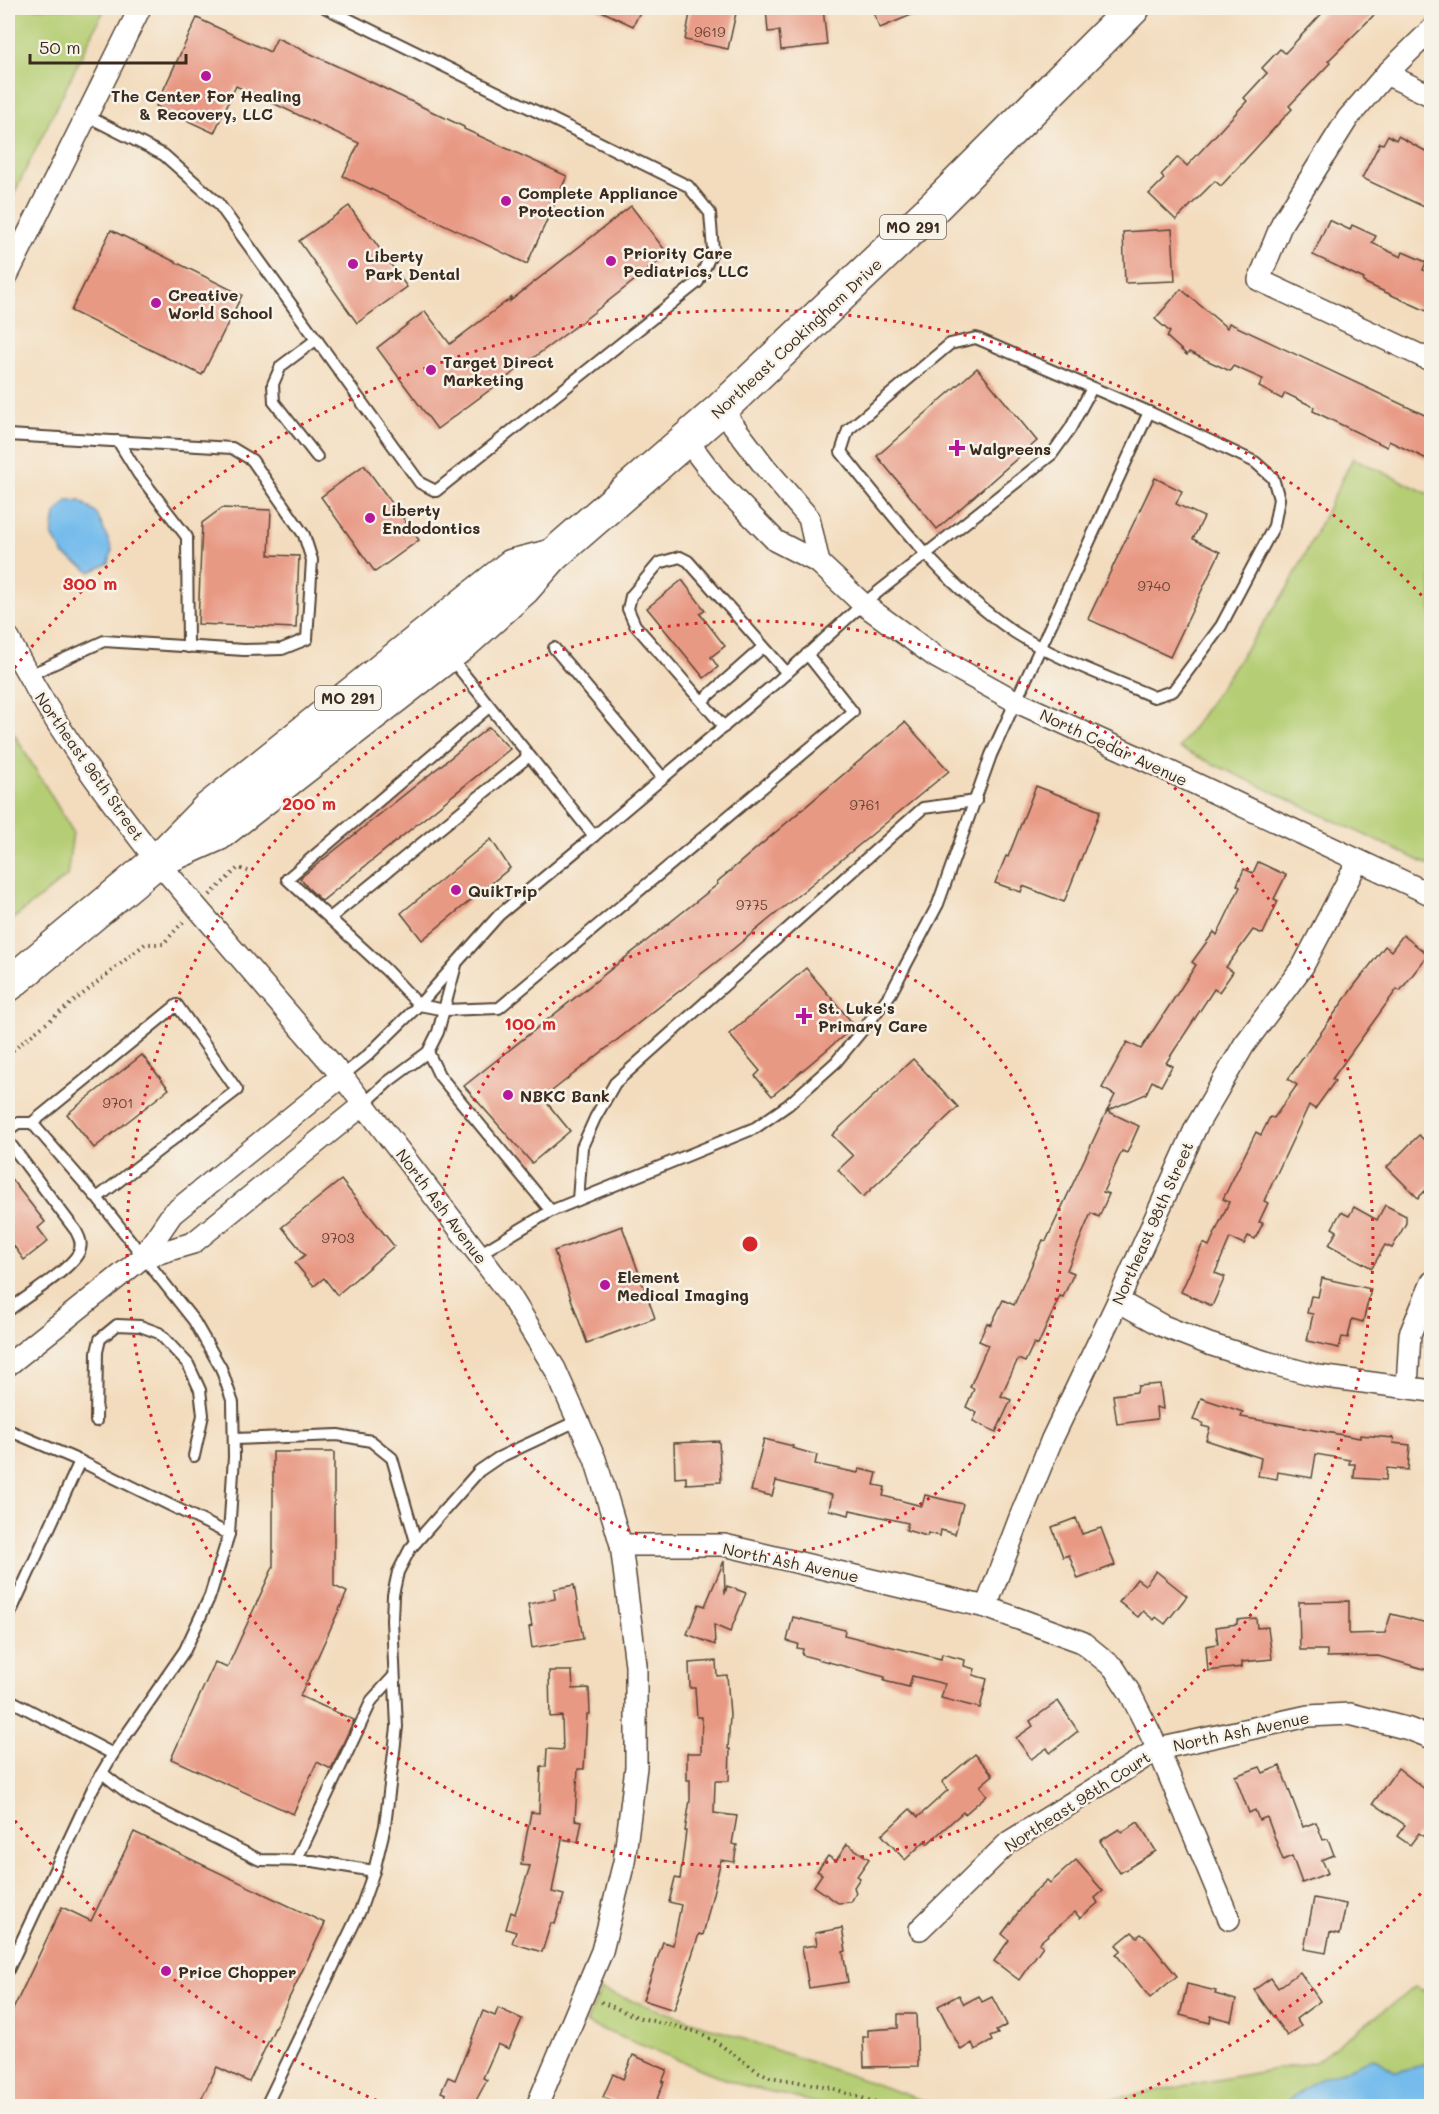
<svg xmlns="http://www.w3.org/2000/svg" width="1439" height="2114" viewBox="0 0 1439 2114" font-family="Mali,sans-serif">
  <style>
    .green { fill: #b5ce74; stroke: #787c49; stroke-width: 1.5 }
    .water { fill: #75bcec; stroke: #587385; stroke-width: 1.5 }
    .building { fill: #e89984 }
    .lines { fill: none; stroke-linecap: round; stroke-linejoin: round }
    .lane-casing { stroke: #574536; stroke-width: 14 }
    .street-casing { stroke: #574536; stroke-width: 24 }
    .primary-casing { stroke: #574536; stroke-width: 36 }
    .path { stroke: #574536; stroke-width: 4; stroke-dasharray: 1.5 4.5; stroke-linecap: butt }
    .lane { stroke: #fff; stroke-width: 10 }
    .street { stroke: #fff; stroke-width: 21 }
    .primary { stroke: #fff; stroke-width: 33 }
    .ring { fill: none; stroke: #d62828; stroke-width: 3; stroke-dasharray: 3 6 }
    .poi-dot { fill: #b5179e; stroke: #f7f3e8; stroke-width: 2 }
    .labels { text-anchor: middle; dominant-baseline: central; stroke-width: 5; stroke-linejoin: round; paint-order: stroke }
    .number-label { font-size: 14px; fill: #664638 }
    .shield { fill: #f7f3e8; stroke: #73665b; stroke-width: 1.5 }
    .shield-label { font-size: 15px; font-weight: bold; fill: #3b2a1e }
    .poi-label { font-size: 16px; font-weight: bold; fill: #3b2a1e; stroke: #f7f3e8; text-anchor: start }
    .street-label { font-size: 16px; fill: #3b2a1e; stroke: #f7f3e8 }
    .centre { fill: #d62828; stroke: #f7f3e8; stroke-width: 3 }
    .ring-label { font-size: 18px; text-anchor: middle; font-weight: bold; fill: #d62828; stroke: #f7f3e8; stroke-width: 5; stroke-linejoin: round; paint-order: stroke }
  </style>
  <rect width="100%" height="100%" fill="#f7f3e8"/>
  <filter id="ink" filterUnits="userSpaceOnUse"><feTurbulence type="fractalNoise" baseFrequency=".0167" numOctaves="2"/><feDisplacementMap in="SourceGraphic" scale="12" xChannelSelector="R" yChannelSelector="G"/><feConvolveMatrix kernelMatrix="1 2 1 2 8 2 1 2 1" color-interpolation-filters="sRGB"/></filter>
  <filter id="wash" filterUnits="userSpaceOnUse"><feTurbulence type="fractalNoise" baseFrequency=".008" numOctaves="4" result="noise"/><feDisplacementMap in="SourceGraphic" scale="24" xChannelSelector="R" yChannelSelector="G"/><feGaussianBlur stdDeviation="1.35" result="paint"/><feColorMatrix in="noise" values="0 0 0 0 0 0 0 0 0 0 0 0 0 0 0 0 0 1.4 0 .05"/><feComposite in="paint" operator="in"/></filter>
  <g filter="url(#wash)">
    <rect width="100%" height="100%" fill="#f3dcbd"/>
    <g class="green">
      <polygon points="8,8 105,8 8,206"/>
      <polygon points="1353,458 1431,495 1431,866 1179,748 1289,586"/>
      <polygon points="8,724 73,832 67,876 8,923"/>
      <polygon points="1415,1987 1431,1994 1431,2106 829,2106 738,2084 586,2023 601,1990 936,2105 1111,2099 1315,2062"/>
    </g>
    <g class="water">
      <polygon points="67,501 80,501 97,514 112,549 109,563 91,572 64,555 52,535 55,514"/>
      <polygon points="1373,2058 1396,2072 1431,2063 1431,2106 1260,2106 1281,2106 1321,2077 1335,2074"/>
    </g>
    <g id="blocks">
      <g class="building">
        <polygon points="595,8 642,8 633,26"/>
        <polygon points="691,8 709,8 736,13 728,49 685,40"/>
        <polygon points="766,8 823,8 827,45 781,50 779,31 768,32"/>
        <polygon points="871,8 928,8 880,28"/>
        <polygon points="1327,8 1381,8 1328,61 1330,63 1289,106 1292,109 1221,186 1215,181 1176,220 1149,194 1164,179 1161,175 1178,157 1187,166 1247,101 1244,98 1267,73 1262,68 1280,49 1285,53"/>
        <polygon points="197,18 270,52 277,38 373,83 464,127 464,129 567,176 527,264 343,176 359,143 236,86 214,133 156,106"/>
        <polygon points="1388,135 1396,140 1398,136 1431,154 1431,210 1362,178 1380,143 1383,144"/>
        <polygon points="349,206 407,287 357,323 299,241"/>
        <polygon points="631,206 668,254 579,324 437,429 377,348 425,311 450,344 511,298 510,301"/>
        <polygon points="1329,220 1350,230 1352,225 1376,236 1372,243 1401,257 1403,252 1426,262 1423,270 1431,274 1431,313 1363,282 1364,279 1313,255"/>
        <polygon points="1172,229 1175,281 1125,283 1123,232"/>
        <polygon points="111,230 242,295 202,375 71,311"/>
        <polygon points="1181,289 1227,328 1229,323 1431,418 1431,461 1389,441 1387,447 1313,411 1314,407 1285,393 1282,399 1259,387 1263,379 1233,366 1230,371 1189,352 1187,355 1167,337 1170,332 1155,319"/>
        <polygon points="977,368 1037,441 937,529 877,456"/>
        <polygon points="364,465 419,540 375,572 321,497"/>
        <polygon points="1155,478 1182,491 1176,504 1204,517 1193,539 1220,552 1170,657 1088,619"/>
        <polygon points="222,508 271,510 269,555 299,556 296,628 198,624 202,523"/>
        <polygon points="682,580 705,610 700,614 725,646 711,657 718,667 704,678 647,608"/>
        <polygon points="905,722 949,771 733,949 543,1098 570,1131 532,1163 464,1086 718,884 717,882"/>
        <polygon points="489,727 510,749 322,901 307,887 300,878"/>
        <polygon points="1036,786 1100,811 1064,902 1023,886 1021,892 995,883 1006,856 1008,857"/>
        <polygon points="491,839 510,868 422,940 401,913"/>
        <polygon points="1258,862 1286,875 1274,899 1278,901 1263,934 1253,930 1226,967 1233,972 1219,992 1214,989 1166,1063 1172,1066 1161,1086 1152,1081 1146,1094 1107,1111 1115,1095 1102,1088 1127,1042 1141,1049 1196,965 1192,962 1214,932 1217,935 1240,887 1237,885 1244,869 1253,873"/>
        <polygon points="1403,935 1428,955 1400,991 1397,989 1332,1079 1335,1081 1315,1109 1309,1105 1264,1201 1268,1203 1259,1222 1263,1223 1255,1239 1248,1236 1244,1244 1230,1238 1215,1273 1225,1277 1212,1306 1181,1292 1203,1243 1209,1246 1229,1202 1223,1199 1256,1132 1261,1135 1270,1117 1274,1118 1297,1085 1288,1079 1354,986 1385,946 1391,951"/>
        <polygon points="806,968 855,1026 772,1096 755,1076 760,1071 729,1034"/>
        <polygon points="142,1055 169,1089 94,1148 67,1114"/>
        <polygon points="913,1059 958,1107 863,1197 838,1170 853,1156 832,1135"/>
        <polygon points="1107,1111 1139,1126 1127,1153 1122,1151 1103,1192 1109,1194 1099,1217 1091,1213 1067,1270 1074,1273 1063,1297 1060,1296 1038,1345 1034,1343 1025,1362 1018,1359 1001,1396 1011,1400 996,1432 973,1421 977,1413 966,1407 974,1389 970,1387 988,1345 979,1341 987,1323 991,1325 1003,1300 1014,1305 1043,1240 1046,1241"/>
        <polygon points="1419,1135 1431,1147 1431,1185 1418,1198 1387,1167"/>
        <polygon points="8,1175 45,1222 38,1228 48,1241 24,1260 8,1238"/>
        <polygon points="341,1180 394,1246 337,1295 324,1278 314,1286 295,1263 305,1255 282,1227"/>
        <polygon points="1385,1205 1406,1216 1406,1223 1392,1248 1385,1245 1372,1268 1329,1245 1337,1231 1332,1228 1341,1212 1349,1216 1354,1207 1377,1220"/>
        <polygon points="622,1226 655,1318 587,1343 554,1251"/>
        <polygon points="1322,1278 1371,1289 1363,1322 1352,1319 1348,1338 1342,1337 1339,1348 1307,1341 1313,1314 1307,1313 1311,1296 1318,1297"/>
        <polygon points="1160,1384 1163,1409 1156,1407 1157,1419 1117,1424 1113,1395 1137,1392 1138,1386"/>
        <polygon points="1201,1398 1243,1412 1241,1417 1360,1438 1360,1435 1394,1438 1393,1443 1410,1445 1408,1470 1387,1468 1386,1480 1354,1478 1355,1464 1349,1464 1350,1460 1316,1454 1312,1478 1278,1472 1277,1479 1258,1476 1261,1458 1206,1440 1210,1428 1202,1426 1203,1423 1193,1420"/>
        <polygon points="764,1439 793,1446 792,1448 817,1455 815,1464 858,1473 859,1469 877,1473 874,1485 885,1487 883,1496 922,1506 925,1495 963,1504 955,1534 941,1530 940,1536 928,1533 927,1536 906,1530 908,1523 850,1510 849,1515 829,1510 832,1495 776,1481 772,1496 751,1491"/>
        <polygon points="719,1441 721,1482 686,1484 686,1477 675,1478 674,1443"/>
        <polygon points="273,1452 334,1452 334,1586 347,1592 300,1696 354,1720 331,1769 317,1762 293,1814 171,1759 215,1662 227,1668 273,1567"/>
        <polygon points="1076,1518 1082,1534 1101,1528 1115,1565 1078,1579 1069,1555 1063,1557 1052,1527"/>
        <polygon points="724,1561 725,1594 727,1586 746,1593 730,1632 714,1625 715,1645 687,1634 699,1604 705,1606"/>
        <polygon points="1156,1571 1187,1596 1165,1624 1156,1617 1154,1620 1143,1611 1138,1617 1119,1602 1137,1579 1145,1585"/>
        <polygon points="574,1585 583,1639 532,1648 529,1627 532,1626 528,1604 555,1599 554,1589"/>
        <polygon points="1349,1601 1349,1634 1385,1633 1391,1614 1431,1624 1431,1671 1378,1656 1327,1657 1327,1650 1300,1650 1299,1602"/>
        <polygon points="793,1617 845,1630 844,1635 941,1659 942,1654 965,1660 964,1666 975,1669 973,1675 987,1679 980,1708 941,1698 945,1684 912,1676 909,1687 884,1681 885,1677 802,1655 803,1649 797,1648 798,1644 787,1641"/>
        <polygon points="1256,1618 1257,1628 1268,1627 1272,1659 1242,1662 1242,1667 1208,1671 1206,1646 1218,1644 1216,1627 1237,1624 1237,1620"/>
        <polygon points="716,1661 717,1676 727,1675 730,1715 728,1749 730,1749 729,1781 715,1781 714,1813 737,1816 732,1844 737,1845 734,1862 721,1860 703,1935 699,1934 674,2010 643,2000 663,1942 673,1945 681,1905 669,1902 675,1878 680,1879 686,1831 685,1831 690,1800 690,1780 687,1780 687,1753 701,1753 702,1717 697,1717 695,1688 690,1688 689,1663"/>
        <polygon points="549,1671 572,1671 573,1689 589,1688 590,1714 587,1714 584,1769 578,1769 575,1820 582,1821 578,1842 562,1839 552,1892 564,1895 555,1924 551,1923 542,1952 512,1943 516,1932 506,1929 511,1912 515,1914 530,1866 521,1865 531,1812 539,1813 541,1766 546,1767 547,1749 563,1750 562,1716 550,1717"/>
        <polygon points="1058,1701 1078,1731 1050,1753 1047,1748 1031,1759 1016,1738 1033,1726 1030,1721"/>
        <polygon points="975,1754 993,1775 980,1786 987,1795 965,1814 963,1812 927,1844 925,1841 905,1860 882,1835 910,1809 918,1817 948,1790 942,1782"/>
        <polygon points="1280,1766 1303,1827 1316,1822 1323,1840 1328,1839 1334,1855 1322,1860 1328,1873 1302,1883 1292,1856 1283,1860 1267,1817 1259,1820 1255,1810 1249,1813 1235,1776 1260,1767 1263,1773"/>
        <polygon points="1398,1768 1431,1794 1431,1826 1424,1837 1419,1833 1410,1845 1397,1836 1405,1825 1373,1803"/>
        <polygon points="1138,1822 1156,1851 1120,1873 1100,1841 1119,1829 1122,1832"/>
        <polygon points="134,1832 325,1923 249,2082 217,2067 198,2106 8,2106 8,2020 62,1907 91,1921"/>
        <polygon points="847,1844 869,1859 857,1876 860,1878 854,1887 856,1893 851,1902 838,1903 814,1886 822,1874 817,1871 828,1856 836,1861"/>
        <polygon points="1076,1860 1103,1891 1095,1898 1098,1903 1080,1918 1075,1912 1039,1943 1043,1946 1019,1980 994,1961 1009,1940 1002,1934 1032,1894 1047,1880 1050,1883"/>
        <polygon points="1314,1898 1346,1904 1340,1934 1330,1932 1326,1953 1304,1949"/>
        <polygon points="842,1928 846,1951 843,1952 848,1982 809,1988 802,1947 817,1945 815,1933"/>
        <polygon points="1132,1932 1137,1937 1141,1934 1146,1938 1177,1976 1150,1998 1116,1954 1121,1950 1116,1945"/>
        <polygon points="1300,1972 1320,2001 1296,2019 1301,2026 1287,2036 1254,1990 1271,1978 1278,1988"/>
        <polygon points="1187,1984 1216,1991 1215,1994 1236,2000 1231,2021 1211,2016 1210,2023 1180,2015"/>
        <polygon points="959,1995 964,2004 979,1996 982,2002 992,1997 1007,2025 996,2031 998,2034 990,2037 992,2041 975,2050 972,2043 961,2050 938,2006"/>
        <polygon points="498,2008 522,2019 509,2049 498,2044 483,2078 487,2080 473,2106 441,2106 446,2094 441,2092 448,2077 455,2080 483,2011 495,2016"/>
        <polygon points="898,2014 916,2014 918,2066 864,2067 863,2037 868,2037 868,2030 898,2028"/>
        <polygon points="633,2055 667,2070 662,2082 664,2082 654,2106 625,2106 603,2097 613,2074 623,2079"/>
      </g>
    </g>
  </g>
  <g filter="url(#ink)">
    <use href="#blocks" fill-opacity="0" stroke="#574536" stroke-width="1.5"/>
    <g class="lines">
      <defs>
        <g id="lane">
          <polyline points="85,115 164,155 218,203 420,483 436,491 698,282 713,250 710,213 688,186 326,8"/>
          <path d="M976,338L1149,412L1255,462L1273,478L1279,499L1274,526L1221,626L1173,691L1154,697C1110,678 1054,658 1014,632C944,585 894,517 841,452L848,430L950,344Z"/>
          <polyline points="317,339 281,366 273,384 274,402 317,457"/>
          <polyline points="8,435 232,448 252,460 304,535 312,560 307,639 282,649 244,650 104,641 27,676"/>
          <polyline points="118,441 139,475 187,537 188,647"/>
          <polyline points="554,648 663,778"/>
          <polyline points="702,701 763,647"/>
          <polyline points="489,707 287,879 386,970 419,1005 445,1010 499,1008 853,712 807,654"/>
          <polyline points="724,727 635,625 628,609 631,596 659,563 680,557 688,561 787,673"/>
          <polyline points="594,836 779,680 863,604 1052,454 1070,429 1092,388"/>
          <polyline points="330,918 529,756"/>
          <polyline points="428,1052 439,1075 551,1211 479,1254"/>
          <polyline points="342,1076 367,1056 419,1005 499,915 594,836 450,657"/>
          <polyline points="364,1104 389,1081 428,1052 438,1032 456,965"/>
          <polyline points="8,1130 18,1123 32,1123"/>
          <path d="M8,1141L76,1231C79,1237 82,1242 80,1249C76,1267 23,1298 8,1311"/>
          <polyline points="578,1200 582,1147 595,1118 615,1083 923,808 976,801"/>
          <polyline points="551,1211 755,1128 788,1105 836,1062 873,1017 891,993 938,904 991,755 1149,412"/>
          <polyline points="96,1421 97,1352 100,1339 117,1325 140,1326 159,1333 188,1364 200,1390 203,1415 194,1456"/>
          <polyline points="8,1430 80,1461"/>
          <polyline points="234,1439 338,1435 371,1441 392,1458 416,1542"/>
          <polyline points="8,1618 80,1461 229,1534"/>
          <polyline points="8,1699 113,1754"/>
          <polyline points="102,1773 134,1798 260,1860 313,1861 374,1871"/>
          <polyline points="296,1861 372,1700 394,1676"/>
          <polyline points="8,1970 93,1788 113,1754 185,1650 210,1596 229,1534 234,1457 233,1403 221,1368 194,1321 97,1198 32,1123 177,1005 237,1090 97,1198"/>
          <polyline points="266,2106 360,1911 374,1871 385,1826 397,1727 392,1620 393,1595 398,1572 410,1549 479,1471 498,1458 579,1420"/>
        </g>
        <g id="street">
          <polyline points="1432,29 1386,74 1348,118 1282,223 1259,280 1432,361"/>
          <polyline points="1386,74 1432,96"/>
          <polyline points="8,274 140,8"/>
          <polyline points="721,409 765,467 809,518 819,563"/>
          <polyline points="686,439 720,484 776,541 819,563 863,604 936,657 1017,702 1145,760 1432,895"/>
          <path d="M8,637C48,717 102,791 157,861L342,1076L509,1294L555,1369L595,1459L605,1491L621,1545L636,1665V1767L624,1862L602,1951L537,2106"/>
          <polyline points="142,1258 193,1243 364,1104"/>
          <polyline points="1118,1301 1163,1326 1209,1344 1266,1362 1318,1376 1432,1391"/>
          <polyline points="8,1365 142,1258 172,1214 342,1076"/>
          <polyline points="1407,1387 1410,1334 1432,1282"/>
          <polyline points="621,1545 724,1545 986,1607 1082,1642 1114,1668 1130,1693 1158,1749 1229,1919"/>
          <polyline points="986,1607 1019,1520 1052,1439 1118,1301 1196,1127 1244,1045 1303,966 1358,861"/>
          <polyline points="920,1929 1009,1842 1158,1749 1308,1716 1350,1714 1409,1729 1432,1738"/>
        </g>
        <g id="primary">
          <polyline points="157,861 218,834 462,644 523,589 552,556 721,409 936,205 1133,8"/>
          <polyline points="8,985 157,861 207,810 512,566 552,556"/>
        </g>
      </defs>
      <use href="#lane" class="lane-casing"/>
      <use href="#street" class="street-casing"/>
      <use href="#primary" class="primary-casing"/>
      <g class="path">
        <polyline points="210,895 238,868 251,872"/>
        <polyline points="8,1054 145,944 163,944 183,922"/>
        <polyline points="601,2002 637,2017 694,2031 715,2041 757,2071 770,2077 828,2087 887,2106"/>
      </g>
      <use href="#lane" class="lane"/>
      <use href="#street" class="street"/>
      <use href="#primary" class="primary"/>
    </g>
  </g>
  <g class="ring">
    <circle cx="750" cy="1244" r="311"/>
    <circle cx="750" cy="1244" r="623"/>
    <path d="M1427 1887A934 934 0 0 1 1115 2104M385 2104A934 934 0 0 1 9 1813M9 675A934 934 0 0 1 1427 601"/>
  </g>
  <g class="poi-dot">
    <circle cx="206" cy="76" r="6"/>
    <circle cx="506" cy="201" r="6"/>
    <circle cx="611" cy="261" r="6"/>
    <circle cx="353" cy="264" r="6"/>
    <circle cx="156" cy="303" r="6"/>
    <circle cx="431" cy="370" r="6"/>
    <path d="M954 439h6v6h6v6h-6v6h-6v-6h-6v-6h6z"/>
    <circle cx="370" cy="518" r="6"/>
    <circle cx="456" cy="890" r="6"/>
    <path d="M801 1007h6v6h6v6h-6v6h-6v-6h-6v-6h6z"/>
    <circle cx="508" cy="1095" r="6"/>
    <circle cx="605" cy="1285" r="6"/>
    <circle cx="166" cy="1971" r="6"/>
  </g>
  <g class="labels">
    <g class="number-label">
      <text x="710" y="31">9619</text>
      <text x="1154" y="585">9740</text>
      <text x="865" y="804">9761</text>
      <text x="752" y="904">9775</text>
      <text x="118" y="1102">9701</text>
      <text x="338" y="1237">9703</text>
    </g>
    <g class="shield">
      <rect x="880" y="215" width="66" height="24" rx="4.5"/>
      <rect x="315" y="686" width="66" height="24" rx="4.5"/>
    </g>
    <g class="shield-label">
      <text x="913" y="227">MO 291</text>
      <text x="348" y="698">MO 291</text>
    </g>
    <g class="poi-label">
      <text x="206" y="95" text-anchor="middle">The Center For Healing<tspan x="206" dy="18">&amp; Recovery, LLC</tspan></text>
      <text x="518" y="192">Complete Appliance<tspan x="518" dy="18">Protection</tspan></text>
      <text x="623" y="252">Priority Care<tspan x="623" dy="18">Pediatrics, LLC</tspan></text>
      <text x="365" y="255">Liberty<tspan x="365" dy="18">Park Dental</tspan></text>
      <text x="168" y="294">Creative<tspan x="168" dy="18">World School</tspan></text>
      <text x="443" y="361">Target Direct<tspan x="443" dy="18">Marketing</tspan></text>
      <text x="969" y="448">Walgreens</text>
      <text x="382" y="509">Liberty<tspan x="382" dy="18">Endodontics</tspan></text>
      <text x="468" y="890">QuikTrip</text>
      <text x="818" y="1007">St. Luke's<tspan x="818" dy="18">Primary Care</tspan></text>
      <text x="520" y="1095">NBKC Bank</text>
      <text x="617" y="1276">Element<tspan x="617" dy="18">Medical Imaging</tspan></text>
      <text x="178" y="1971">Price Chopper</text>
    </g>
    <g class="street-label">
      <text transform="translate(796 338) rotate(-43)">Northeast Cookingham Drive</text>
      <text transform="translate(1114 747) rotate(25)">North Cedar Avenue</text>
      <text transform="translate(90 766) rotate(55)">Northeast 96th Street</text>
      <text transform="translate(442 1206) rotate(53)">North Ash Avenue</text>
      <text transform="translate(1152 1223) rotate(-66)">Northeast 98th Street</text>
      <text transform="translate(791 1562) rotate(12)">North Ash Avenue</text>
      <text transform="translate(1241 1731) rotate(-12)">North Ash Avenue</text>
      <text transform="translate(1077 1801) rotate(-33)">Northeast 98th Court</text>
    </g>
  </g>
  <circle cx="750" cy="1244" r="9" class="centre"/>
  <g class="ring-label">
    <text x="90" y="590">300 m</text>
    <text x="309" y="810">200 m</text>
    <text x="530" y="1030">100 m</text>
  </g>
  <rect width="1439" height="2114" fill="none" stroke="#f7f3e8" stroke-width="30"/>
  <path d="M30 54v9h156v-9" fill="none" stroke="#3b2a1e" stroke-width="3"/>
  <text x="39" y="54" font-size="18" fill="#3b2a1e" stroke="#f7f3e8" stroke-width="4.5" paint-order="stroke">50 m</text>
</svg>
